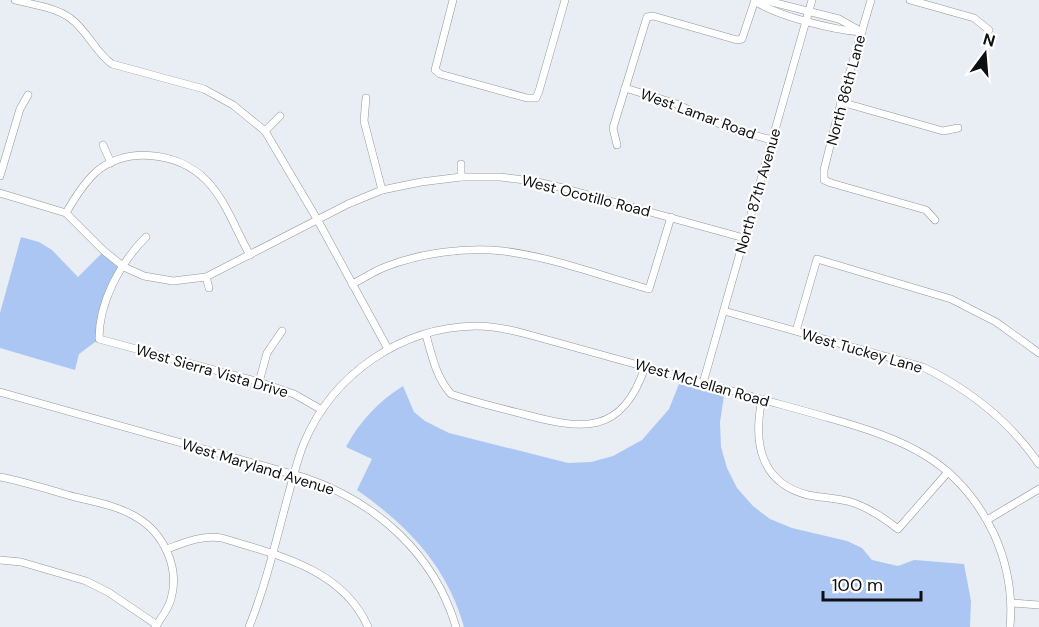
<svg xmlns="http://www.w3.org/2000/svg" width="1039" height="627" viewBox="0 0 1039 627" font-family="'DM Sans',sans-serif">
  <style>
    .green { fill: #acc6f3 }
    .lines { fill: none; stroke-linecap: round; stroke-linejoin: round }
    .street-casing { stroke: #92969c; stroke-width: 8 }
    .street { stroke: #fff; stroke-width: 7 }
    .labels { text-anchor: middle; dominant-baseline: central; stroke-width: 4.5; stroke-linejoin: round; paint-order: stroke }
    .street-label { font-size: 15px; fill: #0e0f11; stroke: #fff }
  </style>
  <rect width="100%" height="100%" fill="#e9edf4"/>
  <g class="green">
    <polygon points="21,237 39,242 52,250 78,277 104,251 124,267 112,285 99,339 79,354 75,370 0,348 0,313"/>
    <path d="M679,384L724,396L720,422L721,447L727,468L737,488L753,506L770,519L792,528L847,541L862,548L872,560L898,566L914,560L964,564L971,601L970,627H464C447,566 408,526 357,490L372,459L346,447C359,422 379,401 403,386L414,412L425,421L449,433L568,463L591,462L613,456L642,440L669,409Z"/>
  </g>
  <g class="lines">
    <defs>
      <g id="street">
        <path d="M15,0C33,5 55,7 70,18C87,30 95,52 112,64L204,89L233,105L265,131L317,219L388,349"/>
        <polyline points="453,0 435,70 440,74 527,98 536,98 539,91 565,0"/>
        <polyline points="871,0 841,102 824,170 824,180 831,183 926,210 935,220"/>
        <polyline points="910,0 974,18 989,30"/>
        <polyline points="755,1 768,1 839,19 862,32"/>
        <path d="M755,1C776,16 834,30 861,32"/>
        <polyline points="625,88 674,103 731,129 772,140"/>
        <polyline points="366,98 364,121 382,190"/>
        <polyline points="841,102 943,131 958,128"/>
        <polyline points="265,131 280,116"/>
        <polyline points="103,145 111,163"/>
        <polyline points="617,145 613,128 647,17 653,16 737,40 742,39 755,0"/>
        <polyline points="0,176 20,109 28,95"/>
        <polyline points="461,177 461,164"/>
        <polyline points="0,193 66,213 104,251 124,267 144,276 173,281 206,277 348,204 382,190 421,182 461,177 500,177 533,181 563,188 744,238"/>
        <path d="M66,213C74,199 84,183 96,172C127,146 178,152 206,180C226,200 236,231 250,255"/>
        <path d="M146,237C120,263 99,302 99,339L259,382L294,394L322,410"/>
        <polyline points="206,277 209,288"/>
        <path d="M352,284C363,279 374,271 385,267C420,253 465,247 503,251C552,257 601,276 649,289L671,217"/>
        <path d="M724,311L923,367C970,390 1009,420 1039,464"/>
        <polyline points="796,331 817,259 951,299 996,322 1039,353"/>
        <path d="M426,335C432,356 436,377 451,394C474,402 499,408 523,414C582,430 622,436 645,367"/>
        <polyline points="259,382 267,353 282,331"/>
        <polyline points="703,383 812,0"/>
        <path d="M0,392L303,477C375,501 434,553 456,627"/>
        <path d="M762,399C753,442 760,483 808,495C823,498 839,498 854,503C871,509 884,518 898,529L948,472"/>
        <path d="M0,477C25,482 50,490 75,497C96,502 118,506 136,517C164,533 180,568 171,599C168,610 161,618 155,627"/>
        <polyline points="987,520 1039,489"/>
        <path d="M167,549C186,542 202,535 222,538C277,555 343,569 368,627"/>
        <polyline points="0,560 21,562 86,581 108,592 157,625"/>
        <polyline points="1011,603 1039,605"/>
        <path d="M249,627C266,585 276,540 288,496C293,478 297,460 304,443C333,374 401,327 476,326C494,326 512,330 530,335C599,354 668,373 736,392C767,401 798,409 829,418C903,439 958,459 994,534C1007,563 1013,595 1010,627"/>
      </g>
    </defs>
    <use href="#street" class="street-casing"/>
    <use href="#street" class="street"/>
  </g>
  <g class="labels">
    <g class="street-label">
      <text transform="translate(846 90) rotate(-75)">North 86th Lane</text>
      <text transform="translate(698 114) rotate(20)">West Lamar Road</text>
      <text transform="translate(758 191) rotate(-74)">North 87th Avenue</text>
      <text transform="translate(586 196) rotate(14)">West Ocotillo Road</text>
      <text transform="translate(862 351) rotate(16)">West Tuckey Lane</text>
      <text transform="translate(212 371) rotate(16)">West Sierra Vista Drive</text>
      <text transform="translate(702 383) rotate(16)">West McLellan Road</text>
      <text transform="translate(258 467) rotate(17)">West Maryland Avenue</text>
    </g>
  </g>
  <g transform="translate(985 54) rotate(16)" stroke="#ffffff" stroke-width="4.5" paint-order="stroke">
  <path d="M0-4.5L10 22L0 15L-10 22Z" fill="#0e0f11"/>
  <text y="-9" font-size="16" font-weight="bold" text-anchor="middle" fill="#0e0f11">N</text>
  </g>
  <path d="M823 591v9h98v-9" fill="none" stroke="#0e0f11" stroke-width="3"/>
  <text x="832" y="591" font-size="18" fill="#0e0f11" stroke="#ffffff" stroke-width="4.5" paint-order="stroke">100 m</text>
</svg>
